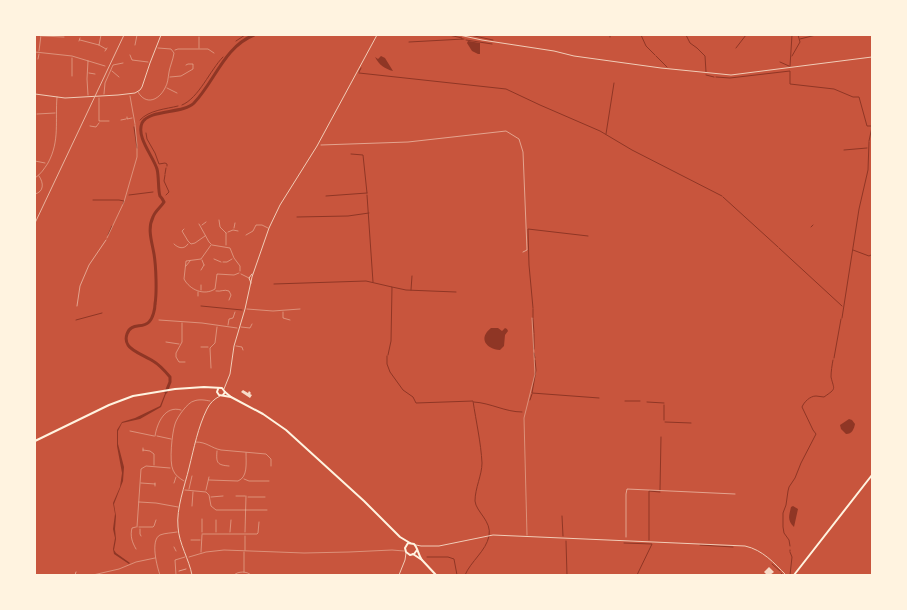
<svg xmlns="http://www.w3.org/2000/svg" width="907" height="610" viewBox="0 0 907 610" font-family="Manrope,sans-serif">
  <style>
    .water { fill: #8f3625 }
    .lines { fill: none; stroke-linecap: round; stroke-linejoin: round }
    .stream { stroke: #8f3625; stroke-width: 1 }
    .river { stroke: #8f3625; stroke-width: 3 }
    .building { fill: #f7dbc8 }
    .path { stroke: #fff3e0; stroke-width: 0.5 }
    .service { stroke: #f1ccb7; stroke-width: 0.5 }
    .minor { stroke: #f1ccb7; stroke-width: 0.5 }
    .tertiary { stroke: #f1ccb7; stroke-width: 1 }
    .trunk { stroke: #fff3e0; stroke-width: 2 }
    .rail { stroke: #e9b49f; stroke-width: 1 }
  </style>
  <rect width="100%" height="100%" fill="#c8553d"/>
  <g class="water">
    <polygon points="468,41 480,43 480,54 478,54 472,51 467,43"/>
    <path d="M381,56L385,58L393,71C385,69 379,65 375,57L378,59Z"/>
    <path d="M491,328H498L502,331L505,328L507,329L508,331L505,335L504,346L500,350C486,349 478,338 491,328Z"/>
    <polygon points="166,391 167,391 161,407 140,419 122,423 118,431 118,444 124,467 123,481 114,504 116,516 115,529 116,539 114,550 116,553 130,563 129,564 114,554 113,549 115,538 113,529 115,514 113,503 120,487 122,473 117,446 117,430 122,422 135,418 160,406"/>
    <path d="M849,419L852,420L855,424C854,429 852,434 846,434L841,429L840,425Z"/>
    <path d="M793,506L798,509L794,527C787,520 789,516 791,507Z"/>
  </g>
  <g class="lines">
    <g class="stream">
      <polyline points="449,35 462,38 462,39"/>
      <polyline points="470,35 493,40"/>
      <polyline points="641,35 646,46 655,55"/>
      <polyline points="686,35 690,43 697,48 705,56 706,72"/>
      <polyline points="610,37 610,35"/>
      <polyline points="800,39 816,35"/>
      <polyline points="466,40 492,44"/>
      <polyline points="236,41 245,35"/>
      <polyline points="409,42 464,39"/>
      <polyline points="736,48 746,35"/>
      <polyline points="656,56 667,67"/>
      <polyline points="792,56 800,42 798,35"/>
      <polyline points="780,62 789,66"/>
      <polyline points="790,66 792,35"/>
      <polyline points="359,72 361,68"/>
      <polyline points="359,73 506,89 540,105 600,131 632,150 722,196"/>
      <polyline points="706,75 714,77"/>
      <polyline points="716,77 730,78 790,71 790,84 834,89 853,97 859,97 867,126 872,126"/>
      <path d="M182,105C199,98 210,70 223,57"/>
      <polyline points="144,119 145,120"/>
      <path d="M140,120C149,110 166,109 178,106"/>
      <polyline points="134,127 137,148"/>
      <polyline points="146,133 147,139 155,153 159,164 165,163 167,164 167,166"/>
      <polyline points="606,134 614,83"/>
      <polyline points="869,141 872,127"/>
      <polyline points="844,150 867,148"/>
      <polyline points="351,154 363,155 367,193"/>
      <polyline points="165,174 166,168"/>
      <polyline points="165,175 164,181 169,192 166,195"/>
      <polyline points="129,195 153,192"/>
      <polyline points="367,195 373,282"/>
      <polyline points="326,196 367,193"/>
      <polyline points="723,197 778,247"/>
      <polyline points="93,200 119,200 124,201 123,204"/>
      <polyline points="297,217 348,216 369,213"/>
      <polyline points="811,227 813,225"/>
      <polyline points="108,235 112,226"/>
      <polyline points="779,248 842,306"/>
      <polyline points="853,250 869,256 871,255"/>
      <polyline points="274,284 366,281 392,287 391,341 388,355"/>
      <polyline points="392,287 406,290 456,292"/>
      <polyline points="411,290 412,276"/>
      <polyline points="155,304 156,304"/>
      <polyline points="201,306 242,310"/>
      <polyline points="533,308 529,265 528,229 588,236"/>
      <polyline points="533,309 533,318"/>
      <polyline points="842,318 859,209 868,170 869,142"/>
      <polyline points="533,319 534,333"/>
      <polyline points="76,320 102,313"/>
      <polyline points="534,349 534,334"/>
      <polyline points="534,353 535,358"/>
      <path d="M387,356V364L390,372L403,390L413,397L416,403L473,401C476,421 481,443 482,463C482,475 475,488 475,501C476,512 492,521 489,536C486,551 471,561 465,575"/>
      <polyline points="834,358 841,319"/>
      <polyline points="535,360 536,370 532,393 599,398"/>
      <polyline points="530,400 532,394"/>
      <polyline points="625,401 640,401"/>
      <path d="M474,402C491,403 505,412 522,412"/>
      <polyline points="647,402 664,403"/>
      <polyline points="664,420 664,405"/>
      <polyline points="665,422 691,423"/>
      <polyline points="660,490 661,437"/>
      <polyline points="562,516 563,536"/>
      <polyline points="649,540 649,491 660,492"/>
      <polyline points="566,541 567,575"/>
      <polyline points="624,543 652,544 637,575"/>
      <polyline points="700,545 733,547"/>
      <path d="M790,546L789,540L784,533L783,527V513L786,505L788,491L789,487L795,478L801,463L816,434L813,430L802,407C804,402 810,396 816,396C819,396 821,397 824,397C837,388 834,390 831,377C831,372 832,365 833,360"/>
      <polyline points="790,550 790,551"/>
      <polyline points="427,557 448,557 454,559 457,575"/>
      <polyline points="772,564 780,571"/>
      <polyline points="781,573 783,575"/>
      <polyline points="790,575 792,557 790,552"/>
    </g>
    <path class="river" d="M166,392L170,382V377C165,371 160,365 153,361C147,357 131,351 128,345C126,342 126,337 127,334C131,322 142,329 149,322C153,318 155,309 155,304C157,292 156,266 154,254C152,242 147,229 153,217C155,211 161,207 164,202C163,200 162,198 160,196C158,192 159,176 157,169C153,156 136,137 142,123C149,109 183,114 194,103C215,81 224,47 254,35"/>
  </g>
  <g class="building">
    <polygon points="243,390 248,393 249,391 251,393 250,394 252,395 250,398 241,392"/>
    <polygon points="769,567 774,572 770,575 767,575 764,572"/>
  </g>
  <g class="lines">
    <g class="path">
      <polyline points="321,145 408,142 506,131 519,139 523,152 527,250 523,252"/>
      <polyline points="77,306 80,286 89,265 106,240"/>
      <polyline points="626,537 626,494 627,489 735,494"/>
      <polyline points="179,571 186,569"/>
      <polyline points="75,575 76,572"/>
    </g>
    <g class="service">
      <polyline points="107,238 124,202 137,157 137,145 135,125"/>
      <polyline points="214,259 221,262"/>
      <polyline points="201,270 204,265"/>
      <polyline points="527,535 524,418 535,374 532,318"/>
    </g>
    <g class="minor">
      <polyline points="171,35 180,35"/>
      <polyline points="42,36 64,37"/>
      <polyline points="199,37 199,48"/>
      <polyline points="80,40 99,45 106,49"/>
      <polyline points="79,41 80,38"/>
      <polyline points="99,45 101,35"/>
      <polyline points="135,45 137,35"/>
      <polyline points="175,50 178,49 208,49 214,53"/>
      <polyline points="39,51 41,35"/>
      <polyline points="105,51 107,48"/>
      <polyline points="35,52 72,56 105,66"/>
      <polyline points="130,55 132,60 148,62"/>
      <polyline points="38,59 39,54"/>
      <polyline points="88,61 87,79 88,95"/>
      <polyline points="112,71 119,77"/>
      <polyline points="89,73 95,74"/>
      <polyline points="72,76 72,58"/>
      <polyline points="170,77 181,76 193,69 193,64 188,64 186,65"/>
      <polyline points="167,88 177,93"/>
      <path d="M138,92C146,106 159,100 165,88C168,83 168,78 169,72C170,66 173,60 174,53L171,49L158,48"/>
      <polyline points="104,94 105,83 113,65 123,63"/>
      <polyline points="130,96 135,124"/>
      <polyline points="99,98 99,121 109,121"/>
      <polyline points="37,114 55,113"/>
      <polyline points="127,117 127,119 132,118"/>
      <polyline points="121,120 126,119"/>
      <polyline points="90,126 96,127 99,123"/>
      <polyline points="35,161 45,163"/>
      <path d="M35,178C41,174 44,169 48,163C60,141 55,121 57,97"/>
      <path d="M35,194C44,192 44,183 39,176"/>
      <polyline points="219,220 220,227 226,233"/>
      <polyline points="199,224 209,242 211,244"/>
      <polyline points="202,225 206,222"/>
      <polyline points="234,228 235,223"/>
      <polyline points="184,229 182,231 188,241 191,244 195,243 205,236"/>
      <polyline points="228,232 233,230 238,231"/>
      <polyline points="246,235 253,231 256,225 262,225 268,228"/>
      <path d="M174,244C178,248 184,250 188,244"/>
      <path d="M211,245L201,259L186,261L184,279C190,290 204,296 215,289L217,274L234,275L239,273"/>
      <polyline points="212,245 230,248 234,258 240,266 240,271"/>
      <polyline points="226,245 226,233"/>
      <polyline points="202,260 204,265"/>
      <polyline points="223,262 227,262 232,259"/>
      <polyline points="186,266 190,261"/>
      <polyline points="241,274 249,278"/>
      <polyline points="201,290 201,285"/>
      <path d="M216,291C221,292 224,289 229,291L231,295L229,300"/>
      <polyline points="198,296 198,292"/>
      <polyline points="247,309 273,311 300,309"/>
      <polyline points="283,312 283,318 290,320"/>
      <polyline points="159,320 202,323 237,328"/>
      <polyline points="182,323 182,342 176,353 176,357 179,362 185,362"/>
      <polyline points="228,325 229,319 233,318 235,312"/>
      <polyline points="241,327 250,328 252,324"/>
      <polyline points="166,342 179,344"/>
      <polyline points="236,346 242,347 243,350"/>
      <polyline points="201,347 208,347"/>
      <polyline points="211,368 210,348 215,343 217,327"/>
      <polyline points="130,431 154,436"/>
      <path d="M155,436C157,423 165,405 181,410"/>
      <polyline points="157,436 171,439"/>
      <path d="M196,442C207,442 211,448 221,450L266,454L271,459V466"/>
      <polyline points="143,450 150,451 154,454 154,465"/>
      <polyline points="143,451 143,448"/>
      <path d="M217,451C216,463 217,465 229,466"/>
      <polyline points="244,479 249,481 269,481"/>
      <path d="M209,480L238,481C248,477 246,463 246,453"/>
      <path d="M184,481C179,478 175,475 173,470C169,462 172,433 175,424C177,417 188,402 194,401C199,399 205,400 210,401"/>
      <polyline points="141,483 155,484"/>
      <polyline points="174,483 176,477"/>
      <polyline points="155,486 155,483"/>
      <polyline points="189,489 192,476"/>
      <polyline points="185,490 206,492 209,495 211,506 216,510 267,510"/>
      <polyline points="206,490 209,477"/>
      <polyline points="236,496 245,496"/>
      <polyline points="211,497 223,496"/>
      <polyline points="248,497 265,497"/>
      <polyline points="139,502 156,503 178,507"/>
      <polyline points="192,506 193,492"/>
      <polyline points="202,519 202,532"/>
      <path d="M136,527L132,528C130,536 132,542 136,549"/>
      <polyline points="137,527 141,469 146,466 170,468"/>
      <polyline points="139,527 153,527 154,526 156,520"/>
      <polyline points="140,529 140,534 141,536"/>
      <polyline points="216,532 216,520"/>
      <polyline points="230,532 231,520"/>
      <polyline points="245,532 246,496"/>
      <polyline points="202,534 257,534 258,533 259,522"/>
      <polyline points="191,540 200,540"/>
      <polyline points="174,547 176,551"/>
      <polyline points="245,550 245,536"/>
      <polyline points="201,552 202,535"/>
      <polyline points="189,557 206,552 224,550 304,553 349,552 392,550 404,551"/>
      <polyline points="244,572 244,552"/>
      <polyline points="93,575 119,569 136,562 155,558"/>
      <path d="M160,575C157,567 150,540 160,535C165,533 172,533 177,532"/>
      <polyline points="176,575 175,560 185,557"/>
      <path d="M234,575C238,571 247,571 251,575"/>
    </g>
    <g class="tertiary">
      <polyline points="459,35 482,40 554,51 574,56 661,68 731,75 872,57"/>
      <polyline points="35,94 65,98 118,95 135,93 140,90 142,87 150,63 161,35"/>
      <polyline points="251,283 249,278 252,274"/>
      <polyline points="224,389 230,374 234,346 245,309 252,277 269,228 280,205 317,146 377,35"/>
      <path d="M416,545L421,546H439L493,535L745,546C763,550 774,563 786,575"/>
      <path d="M192,575C189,559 179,544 178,527C176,509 185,485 189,468C194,448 198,427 207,409C210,403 214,399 220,396"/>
      <polyline points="399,575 405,560 406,553"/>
    </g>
    <g class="trunk">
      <polyline points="218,389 217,392 219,395 231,397"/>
      <polyline points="225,392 231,397 263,414 286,430 364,501 400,537 410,543"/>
      <polyline points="35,441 109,405 133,396 175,389 204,387 222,388 225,392 223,395"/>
      <path d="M417,550L414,554L410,555L406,552L405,548L408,543L414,544C418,548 418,555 422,560"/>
      <polyline points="413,554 422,560 436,575"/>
      <polyline points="794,575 872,475"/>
    </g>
    <polyline class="rail" points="35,223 124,35"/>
  </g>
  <rect width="907" height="610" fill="none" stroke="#fff3e0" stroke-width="72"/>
</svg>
